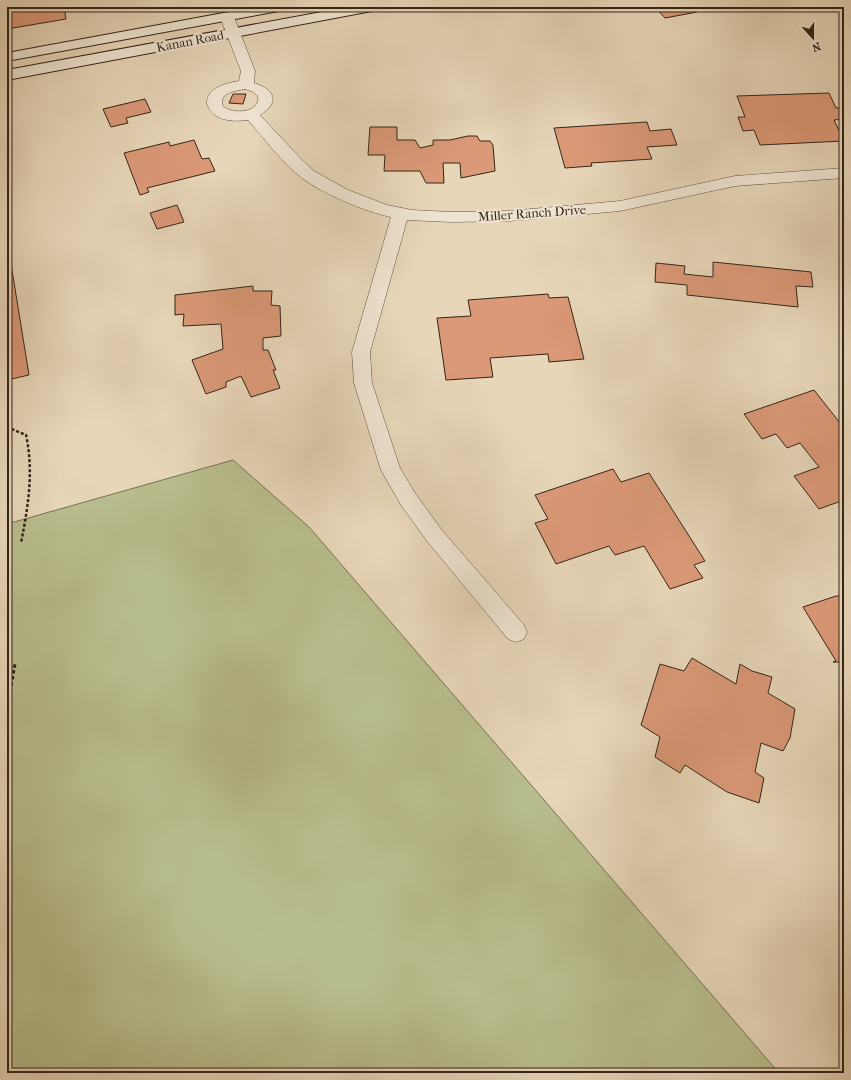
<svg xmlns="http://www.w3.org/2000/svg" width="851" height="1080" viewBox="0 0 851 1080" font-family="'IM FELL French Canon',serif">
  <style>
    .green { fill: #b8bd8d; stroke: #767154 }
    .building { fill: #db9977; stroke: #33251b }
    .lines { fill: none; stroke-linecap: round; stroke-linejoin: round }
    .minor-casing { stroke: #605142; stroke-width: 1 }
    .secondary-casing { stroke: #33251b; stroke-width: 2 }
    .path-far1 { stroke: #33251b; stroke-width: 2.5; stroke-dasharray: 3 2; stroke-linecap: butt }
    .path { stroke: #33251b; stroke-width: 3; stroke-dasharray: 3.5 2.5; stroke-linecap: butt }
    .minor { fill: #efe4d1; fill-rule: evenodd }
    .secondary { fill: #efe4d1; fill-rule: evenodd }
    .labels { text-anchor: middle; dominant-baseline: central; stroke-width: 4; stroke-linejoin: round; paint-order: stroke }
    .far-street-label { font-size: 13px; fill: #33251b; stroke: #efe4d1 }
  </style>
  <rect width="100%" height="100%" fill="#e7d6b8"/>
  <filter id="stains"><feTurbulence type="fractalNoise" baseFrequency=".005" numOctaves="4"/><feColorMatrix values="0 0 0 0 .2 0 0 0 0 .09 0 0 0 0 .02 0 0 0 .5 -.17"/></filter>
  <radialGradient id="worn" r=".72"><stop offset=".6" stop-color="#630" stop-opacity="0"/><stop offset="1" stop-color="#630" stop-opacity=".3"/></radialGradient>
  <polygon class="green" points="233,460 309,527 779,1073 7,1073 7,524"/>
  <g class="building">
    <polygon points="7,7 64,7 66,19 7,29"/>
    <polygon points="655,7 692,7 697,12 665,18"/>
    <polygon points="829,93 836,108 844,108 844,119 834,120 844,141 760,145 754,130 743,131 738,117 745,117 737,96"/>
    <polygon points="233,94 246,94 243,104 229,103"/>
    <polygon points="145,99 151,112 126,118 128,123 111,127 103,109"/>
    <polygon points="647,122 650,131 671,129 677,145 647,147 652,159 591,163 592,166 565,168 554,128"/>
    <polygon points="370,127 397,127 397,140 415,140 420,148 433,145 433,140 450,140 468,136 477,136 480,141 490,141 493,145 495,171 461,178 460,163 443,163 444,183 426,183 420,171 384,171 385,155 368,155"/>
    <polygon points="194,140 202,159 209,158 215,171 147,188 149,192 140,195 124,153 169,142 170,146"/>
    <polygon points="177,205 184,222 157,229 150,213"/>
    <polygon points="7,239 29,375 7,380 11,403 7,404"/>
    <polygon points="713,262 811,272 813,287 796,286 798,307 687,295 687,285 655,282 656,263 685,266 684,274 713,277"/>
    <polygon points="253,286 253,291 272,291 271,305 280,306 281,336 263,338 263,350 268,350 276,370 273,370 280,388 251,397 241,376 226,382 226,387 206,394 192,360 223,349 221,324 183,326 184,314 175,315 175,295"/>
    <polygon points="548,294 549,298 568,297 584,359 549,362 548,354 490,358 493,377 446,380 437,318 471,316 468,300"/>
    <polygon points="814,390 844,428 844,500 819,509 794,476 819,467 800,443 787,448 776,434 762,439 744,414"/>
    <polygon points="613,469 621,482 649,473 705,561 694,565 703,578 670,589 644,546 615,555 609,546 556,564 535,523 548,519 535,495"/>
    <polygon points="836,596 844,596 844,662 833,662 836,661 803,607"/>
    <polygon points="692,658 736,684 740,664 752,671 772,677 768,693 795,709 790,738 783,751 761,743 755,772 764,778 759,803 727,792 685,765 680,773 655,757 660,737 641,725 660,664 684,671"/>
  </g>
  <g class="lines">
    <defs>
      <path id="minor" d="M227,13L232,14L234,17L255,71L254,83C274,89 281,102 260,115L302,160L314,171L348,190L387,205L412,210L451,212L509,211L620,201L735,176L844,168V178L735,186L620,211L509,221L451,222L407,220L370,352L372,383L400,468L415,493L441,529L524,625L527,632L524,639L516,642L508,639L427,541L401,505L381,470L354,383L352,352L391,217C366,212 323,194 302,178C281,162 265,139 248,120C232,122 213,121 207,104C206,88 226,83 239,81L241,71L220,17L222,14ZM245,89L253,92L258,96C261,113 232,115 223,106C218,93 235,91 245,89Z"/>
      <g id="secondary">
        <polygon points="256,7 286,7 284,10 279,11 7,61 7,53"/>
        <polygon points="349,7 379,7 377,10 372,11 7,80 7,70"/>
      </g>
    </defs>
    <use href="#minor" class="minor-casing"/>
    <use href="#secondary" class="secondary-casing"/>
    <path class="path-far1" d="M7,427L26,435C34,472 28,507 21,543"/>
    <polyline class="path" points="7,709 15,664"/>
    <use href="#minor" class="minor"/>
    <use href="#secondary" class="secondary"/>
  </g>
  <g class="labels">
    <g class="far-street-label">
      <text transform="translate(190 41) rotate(-11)">Kanan Road</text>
      <text transform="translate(532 213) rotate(-4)">Miller Ranch Drive</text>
    </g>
  </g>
  <rect width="851" height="1080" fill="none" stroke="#e7d6b8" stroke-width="24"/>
  <rect x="8" y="8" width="835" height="1064" fill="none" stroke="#33251b" stroke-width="2"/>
  <rect x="12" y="12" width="827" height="1056" fill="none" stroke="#33251b"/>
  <g transform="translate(813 38) rotate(159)" stroke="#efe4d1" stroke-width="3" paint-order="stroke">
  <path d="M0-3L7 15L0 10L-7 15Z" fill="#33251b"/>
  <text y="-6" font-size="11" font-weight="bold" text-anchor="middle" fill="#33251b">N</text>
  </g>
  <rect width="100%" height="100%" filter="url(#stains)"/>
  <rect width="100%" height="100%" fill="url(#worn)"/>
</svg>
